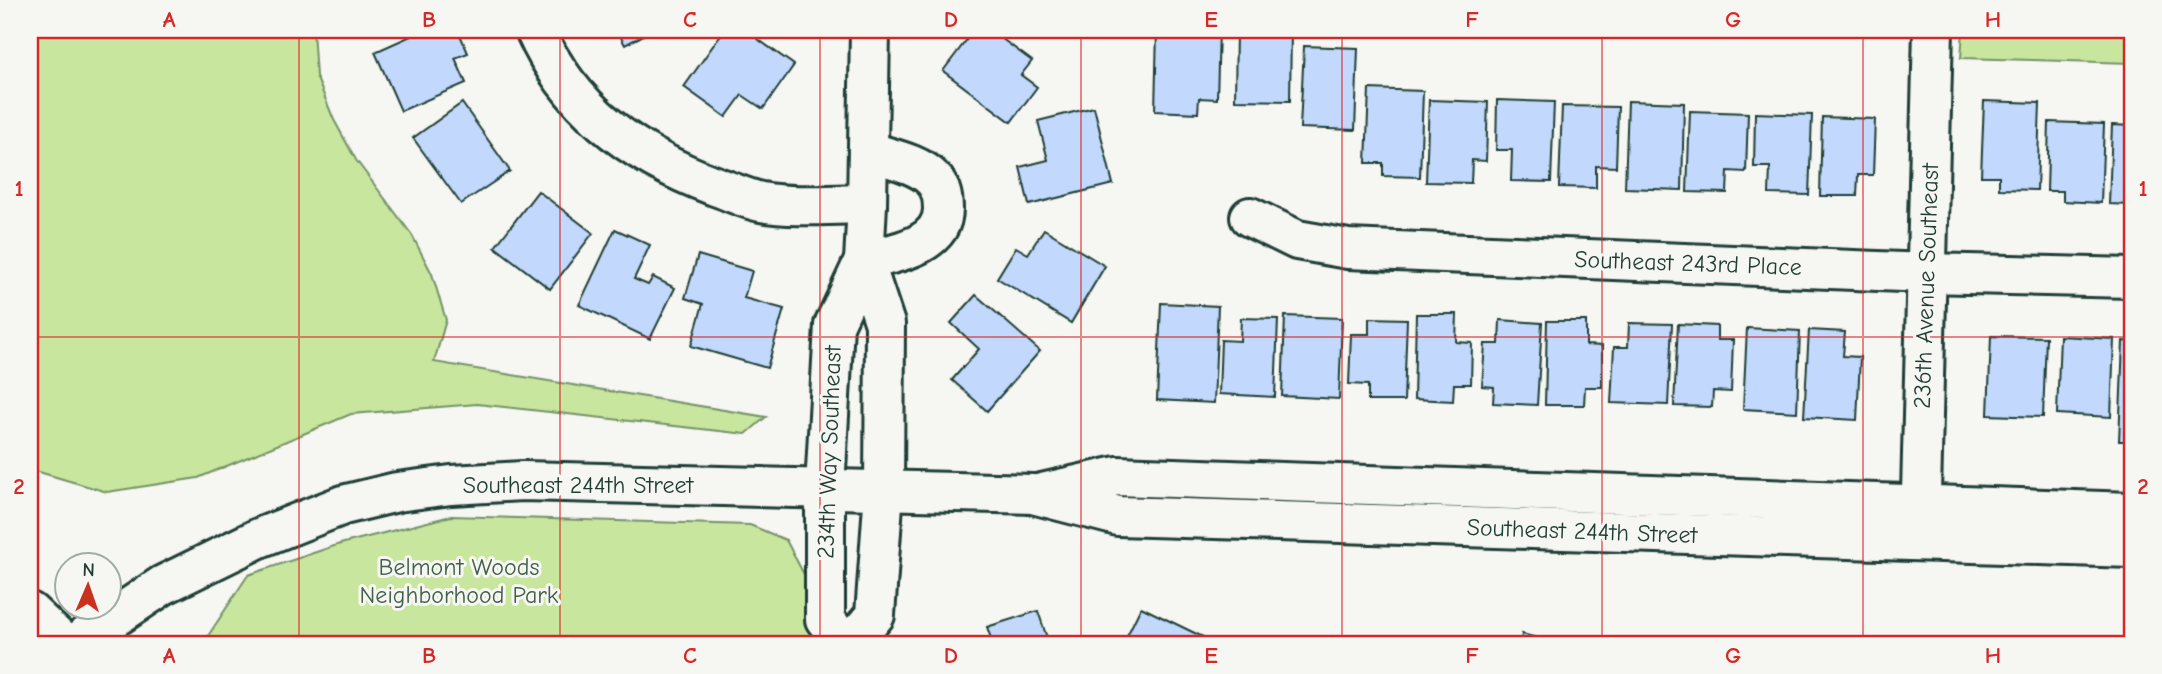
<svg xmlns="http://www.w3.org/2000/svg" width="2162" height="674" viewBox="0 0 2162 674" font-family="'Comic Neue',sans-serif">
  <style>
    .green { fill: #c8e69d; stroke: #749268; stroke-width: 2 }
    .building { fill: #c2d8fc; stroke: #1f3d34; stroke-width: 2 }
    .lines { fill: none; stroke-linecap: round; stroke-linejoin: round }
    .minor-casing { stroke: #1f3d34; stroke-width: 44 }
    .primary-casing { stroke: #1f3d34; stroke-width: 44 }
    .minor { stroke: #f6f6f2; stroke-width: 38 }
    .primary { stroke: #f6f6f2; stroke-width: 38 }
    .grid { fill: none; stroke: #d62828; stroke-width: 2; stroke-opacity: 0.55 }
    .labels { text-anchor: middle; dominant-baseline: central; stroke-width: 6; stroke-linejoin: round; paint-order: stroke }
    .street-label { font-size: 24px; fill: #1f3d34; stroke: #f6f6f2 }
    .park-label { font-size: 24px; fill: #415f49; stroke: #f6f6f2 }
    .neatline { fill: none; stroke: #d62828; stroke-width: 2.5 }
    .grid-label { font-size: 23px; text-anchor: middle; font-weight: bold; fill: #d62828 }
  </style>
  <rect width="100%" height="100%" fill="#f6f6f2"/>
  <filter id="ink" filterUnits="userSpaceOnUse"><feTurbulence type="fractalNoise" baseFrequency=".0143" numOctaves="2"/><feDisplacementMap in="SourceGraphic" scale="14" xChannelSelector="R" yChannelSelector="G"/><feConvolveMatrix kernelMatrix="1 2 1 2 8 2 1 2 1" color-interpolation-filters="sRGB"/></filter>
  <g filter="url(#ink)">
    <g class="green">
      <polygon points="30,30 313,30 316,76 334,120 356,160 412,235 432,274 446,320 434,362 766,417 746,434 477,404 351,414 198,478 107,492 39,472 30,466"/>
      <polygon points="1963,30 2132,30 2132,63 1961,58"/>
      <polygon points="451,516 750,525 786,540 810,586 813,644 209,644 208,636 248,575 340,544"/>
    </g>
    <g class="building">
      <polygon points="424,30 458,30 468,53 455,58 466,83 401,111 375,52"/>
      <polygon points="617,30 653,30 625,45"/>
      <polygon points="724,30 745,30 794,65 763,109 742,95 726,117 684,87"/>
      <polygon points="974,30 990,30 1032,61 1021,75 1037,87 1011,122 943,71"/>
      <polygon points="1157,30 1219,30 1217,99 1199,98 1198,113 1155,111"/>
      <polygon points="1236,30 1291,30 1290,101 1235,100"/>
      <polygon points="1304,46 1358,48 1355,130 1300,128"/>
      <polygon points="1369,89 1423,91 1420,177 1383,176 1383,163 1366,163"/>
      <polygon points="1429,100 1488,102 1486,161 1472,160 1471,183 1426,182"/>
      <polygon points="1497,100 1554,102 1551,182 1511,181 1512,150 1496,150"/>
      <polygon points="1628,101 1684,103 1682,190 1625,188"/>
      <polygon points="1984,101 2040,103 2037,190 1999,189 1999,176 1981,176"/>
      <polygon points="462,103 510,171 461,204 413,138"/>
      <polygon points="1562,106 1618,107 1616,167 1596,166 1596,188 1559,187"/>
      <polygon points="1094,107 1113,184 1029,205 1020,167 1048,160 1038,121"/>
      <polygon points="1690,111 1748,113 1746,172 1728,171 1727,193 1687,192"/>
      <polygon points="1755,113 1812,115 1809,195 1769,194 1770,167 1754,167"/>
      <polygon points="1822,117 1875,119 1873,175 1858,175 1857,196 1820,196"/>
      <polygon points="2049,122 2104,124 2101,203 2063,201 2063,191 2047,191"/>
      <polygon points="2112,125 2132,126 2132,205 2109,204"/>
      <polygon points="538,191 593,233 550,289 495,247"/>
      <polygon points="615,229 650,245 634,279 648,285 653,277 675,288 650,339 579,305"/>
      <polygon points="1044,229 1105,266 1071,323 997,278 1016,247 1028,254"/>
      <polygon points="698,255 752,271 744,298 784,309 767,368 691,346 703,304 685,298"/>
      <polygon points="976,295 1040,351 987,411 952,380 979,349 951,323"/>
      <polygon points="1161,303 1218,306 1214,403 1157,400"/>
      <polygon points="1416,314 1457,314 1456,342 1472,343 1471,384 1454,384 1453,401 1414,399"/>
      <polygon points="1285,316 1342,318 1339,399 1282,396"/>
      <polygon points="1241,318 1278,319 1275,397 1219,394 1221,340 1240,341"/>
      <polygon points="1369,318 1407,319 1404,401 1368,401 1368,385 1349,384 1351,334 1369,334"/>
      <polygon points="1500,320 1542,323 1537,405 1493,403 1494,387 1482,386 1485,344 1499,344"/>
      <polygon points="1547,321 1586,321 1586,345 1602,346 1602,387 1585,387 1584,405 1545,405"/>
      <polygon points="1629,323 1672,324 1668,405 1611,403 1614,347 1628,347"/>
      <polygon points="1678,324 1717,326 1717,340 1733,340 1731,392 1713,391 1712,407 1674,406"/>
      <polygon points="1747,328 1800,331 1797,412 1743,409"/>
      <polygon points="1809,330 1845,332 1843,356 1860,357 1857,420 1804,417"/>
      <polygon points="1991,336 2046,337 2043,417 1988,415"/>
      <polygon points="2060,336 2114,339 2111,417 2057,414"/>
      <polygon points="2123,341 2132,342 2132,441 2119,441"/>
      <polygon points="1141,607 1207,639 1204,644 1123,644"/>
      <polygon points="1038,611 1049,644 993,644 987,627"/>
      <polygon points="1522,634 1560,644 1520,644"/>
    </g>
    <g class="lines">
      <defs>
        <g id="minor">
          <path d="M535,30C570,110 636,157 715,186C730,191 746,199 761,202C795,208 833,204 867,204"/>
          <polyline points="1250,217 1297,240 1348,249 1926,273 2132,278"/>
          <path d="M864,261C893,253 943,247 943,209C943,198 941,187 933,179C918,163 888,158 868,151"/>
          <polyline points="1042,493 1117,476 2132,512"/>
          <polyline points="1920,531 1933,30"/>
          <polyline points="75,644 163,585 259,538 343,505 397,492 451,485 523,481 1033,494 1118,516 2132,548"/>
          <polyline points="844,644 825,619 825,488 834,325 864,261 867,204 870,30"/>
          <polyline points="851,644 875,615 884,490 885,324 864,261"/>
        </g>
        <polyline id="primary" points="30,612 64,644"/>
      </defs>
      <use href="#minor" class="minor-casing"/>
      <use href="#primary" class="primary-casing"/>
      <use href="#minor" class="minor"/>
      <use href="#primary" class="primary"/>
    </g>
  </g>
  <path class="grid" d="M299,30V644M560,30V644M820,30V644M1081,30V644M1342,30V644M1602,30V644M1863,30V644M30,337H2132"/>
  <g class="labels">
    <g class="street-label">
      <text transform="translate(1688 263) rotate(2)">Southeast 243rd Place</text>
      <text transform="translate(1926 286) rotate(-88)">236th Avenue Southeast</text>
      <text transform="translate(829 452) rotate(-88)">234th Way Southeast</text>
      <text x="578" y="485">Southeast 244th Street</text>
      <text transform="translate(1582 531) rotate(2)">Southeast 244th Street</text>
    </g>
    <g class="park-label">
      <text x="459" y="567">Belmont Woods<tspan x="459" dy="28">Neighborhood Park</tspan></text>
    </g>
  </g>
  <rect width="2162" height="674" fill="none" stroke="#f6f6f2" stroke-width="77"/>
  <g transform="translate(88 586) rotate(2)"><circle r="33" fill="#f6f6f2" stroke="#a0aca6" stroke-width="2"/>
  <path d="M0-5L12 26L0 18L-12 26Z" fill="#c8321e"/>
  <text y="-10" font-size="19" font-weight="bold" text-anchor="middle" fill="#1f3d34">N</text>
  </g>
  <rect x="38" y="38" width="2086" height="598" class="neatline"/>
  <g class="grid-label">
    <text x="169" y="27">A</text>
    <text x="429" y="27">B</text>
    <text x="690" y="27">C</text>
    <text x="951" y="27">D</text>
    <text x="1211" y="27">E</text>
    <text x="1472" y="27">F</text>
    <text x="1733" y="27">G</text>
    <text x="1993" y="27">H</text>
    <text x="19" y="196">1</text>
    <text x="2143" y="196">1</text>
    <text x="19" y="494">2</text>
    <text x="2143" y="494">2</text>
    <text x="169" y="663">A</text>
    <text x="429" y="663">B</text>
    <text x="690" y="663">C</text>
    <text x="951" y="663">D</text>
    <text x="1211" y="663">E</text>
    <text x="1472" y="663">F</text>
    <text x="1733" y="663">G</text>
    <text x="1993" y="663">H</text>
  </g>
</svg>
